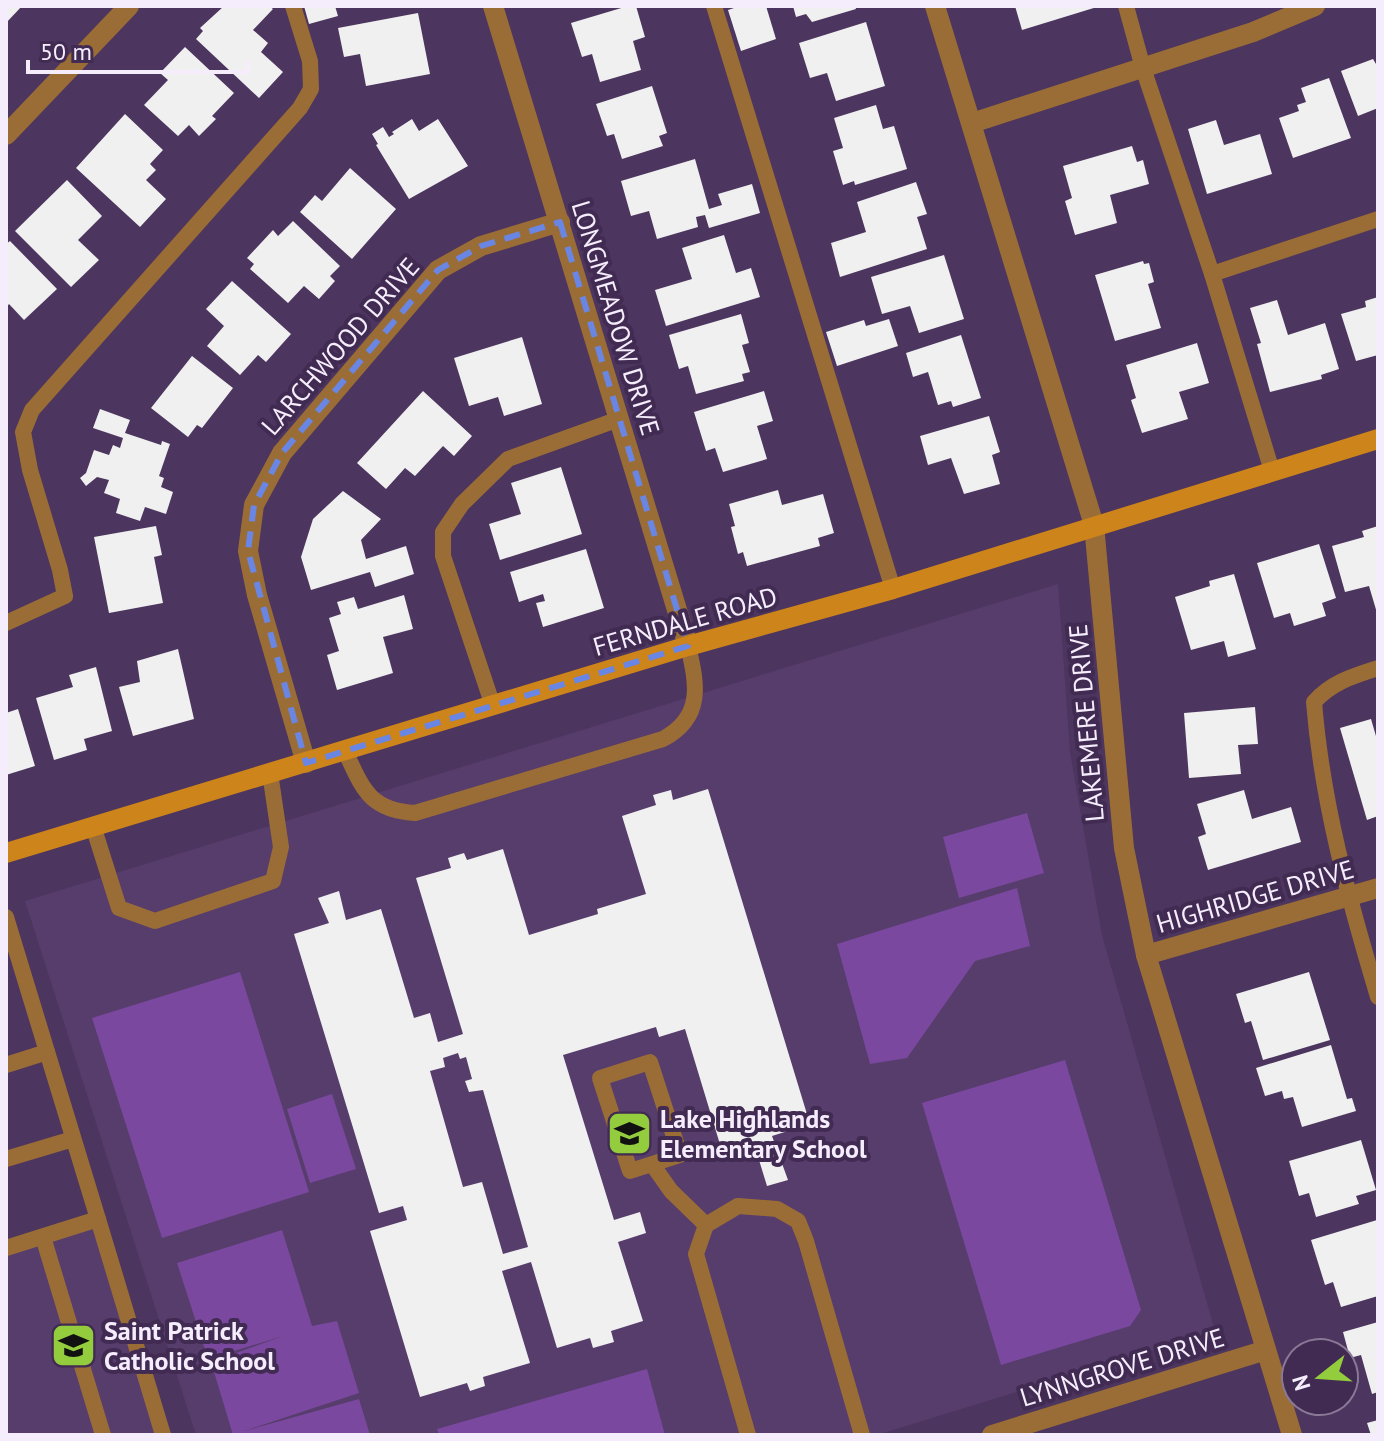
<svg xmlns="http://www.w3.org/2000/svg" width="1384" height="1441" viewBox="0 0 1384 1441" font-family="'PT Sans',sans-serif">
  <style>
    .built { fill: #573d6c }
    .green { fill: #7a489e }
    .building { fill: #f0f0f0; fill-rule: evenodd }
    .lines { fill: none; stroke-linecap: round; stroke-linejoin: round }
    .lane { stroke: #9b6d36; stroke-width: 16 }
    .street { stroke: #9b6d36; stroke-width: 20 }
    .secondary { stroke: #cd841a; stroke-width: 20 }
    .marked { fill: none; stroke: #6986e5; stroke-width: 6; stroke-dasharray: 16 10; stroke-linejoin: round }
    .labels { text-anchor: middle; dominant-baseline: central; stroke-width: 8; stroke-linejoin: round; paint-order: stroke }
    .street-label { font-size: 26px; fill: #f5edfc; stroke: #412b52 }
    .poi-label { font-size: 26px; font-weight: bold; fill: #f5edfc; stroke: #412b52; text-anchor: start }
  </style>
  <rect width="100%" height="100%" fill="#4c355e"/>
  <g class="built">
    <polygon points="1058,584 1070,752 1102,935 1215,1331 877,1435 196,1435 25,901"/>
    <polygon points="98,1223 172,1435 6,1435 6,1254"/>
  </g>
  <g class="green">
    <polygon points="1027,813 1044,873 959,898 943,837"/>
    <polygon points="1017,888 1030,946 975,961 907,1058 870,1064 837,944"/>
    <polygon points="240,972 309,1192 162,1238 92,1018"/>
    <polygon points="1065,1060 1141,1310 1130,1326 1001,1365 922,1103"/>
    <polygon points="332,1094 356,1169 310,1183 287,1109"/>
    <polygon points="282,1230 312,1326 337,1321 359,1393 244,1431 359,1399 370,1435 233,1435 211,1362 283,1336 208,1359 177,1263"/>
    <polygon points="647,1369 665,1435 439,1435 437,1429"/>
  </g>
  <g class="building">
    <polygon points="6,6 22,6 6,23"/>
    <polygon points="224,6 269,6 273,9 253,30 268,43 261,52 283,72 259,98 196,39 203,31 200,28"/>
    <polygon points="304,6 335,6 338,16 309,24"/>
    <polygon points="628,6 636,6 645,37 633,41 641,70 600,82 592,54 582,57 571,23"/>
    <polygon points="740,6 766,6 776,39 741,51 728,10"/>
    <polygon points="793,6 855,6 856,9 812,22 806,14 796,17"/>
    <polygon points="1015,6 1097,6 1097,7 1022,30"/>
    <polygon points="418,13 430,74 366,86 360,54 344,57 338,28"/>
    <polygon points="866,22 885,86 836,101 827,73 810,78 799,43"/>
    <polygon points="185,47 234,93 212,116 216,119 199,136 189,125 178,136 144,105 168,80 160,73"/>
    <polygon points="1373,59 1376,64 1378,63 1378,108 1358,116 1341,71"/>
    <polygon points="1329,78 1351,138 1293,158 1279,118 1299,111 1297,105 1306,102 1301,88"/>
    <polygon points="652,86 667,133 659,136 663,146 622,159 614,134 607,136 596,104"/>
    <polygon points="876,105 883,129 894,126 907,169 855,185 854,181 843,185 833,151 843,148 834,118"/>
    <polygon points="125,114 163,150 150,164 156,170 146,180 166,199 140,227 76,168"/>
    <polygon points="412,119 419,131 438,119 468,166 409,199 376,145 378,144 372,134 383,127 389,137 394,134 392,132"/>
    <polygon points="1216,120 1224,145 1260,134 1272,174 1207,194 1188,129"/>
    <polygon points="1132,146 1137,162 1143,160 1149,184 1110,195 1117,223 1075,235 1065,201 1072,198 1063,166"/>
    <polygon points="695,159 709,209 722,205 718,194 752,184 760,213 709,228 705,215 696,217 698,227 657,239 649,211 631,216 621,181"/>
    <polygon points="350,168 396,209 352,259 300,212 315,195 322,201"/>
    <polygon points="67,180 102,216 78,240 99,260 71,287 15,231"/>
    <polygon points="916,182 927,214 917,217 927,249 840,277 831,243 866,232 857,202"/>
    <polygon points="293,221 340,266 330,276 335,281 319,299 304,286 288,303 250,269 254,264 247,258 273,230 278,236"/>
    <polygon points="724,235 736,273 751,268 760,297 666,326 655,290 692,279 682,248"/>
    <polygon points="10,241 57,289 24,320 9,304 6,308 6,244"/>
    <polygon points="944,255 964,319 919,333 910,306 882,314 871,277"/>
    <polygon points="1143,261 1144,264 1149,263 1154,282 1148,284 1161,328 1115,341 1095,275"/>
    <polygon points="232,281 291,334 266,362 258,355 240,375 207,346 224,326 206,309"/>
    <polygon points="1378,297 1378,355 1356,361 1341,314 1366,307 1365,301"/>
    <polygon points="1277,300 1288,335 1325,323 1339,369 1321,375 1322,379 1270,392 1257,344 1261,343 1250,308"/>
    <polygon points="741,314 749,343 742,345 750,372 742,374 744,381 696,394 688,366 679,369 669,335"/>
    <polygon points="889,319 898,346 837,366 826,332 864,320 866,326"/>
    <polygon points="961,335 981,398 953,407 951,401 938,405 928,372 913,377 906,353"/>
    <polygon points="522,337 542,404 504,416 498,397 469,406 454,358"/>
    <polygon points="1197,343 1209,383 1179,392 1188,419 1142,433 1131,400 1136,398 1126,365"/>
    <polygon points="192,356 233,388 202,428 197,425 188,437 151,408"/>
    <polygon points="423,391 472,436 454,456 443,446 415,476 405,468 386,489 357,463"/>
    <polygon points="764,391 773,421 757,426 767,459 723,472 715,448 706,451 694,412"/>
    <polygon points="100,409 130,420 125,433 161,445 162,441 170,444 159,476 164,478 161,487 173,492 166,514 145,507 140,521 116,513 120,499 104,493 109,480 97,477 86,486 80,478 86,473 94,450 109,455 113,445 120,448 123,438 93,428"/>
    <polygon points="989,416 1000,452 992,455 1000,484 964,494 951,458 928,465 920,436"/>
    <polygon points="561,467 582,534 500,560 489,524 521,514 511,483"/>
    <polygon points="778,490 782,505 823,494 834,533 818,538 820,546 747,566 743,552 738,554 731,527 735,526 729,504"/>
    <polygon points="343,491 381,519 361,540 366,559 406,546 414,574 375,587 370,572 311,590 301,557 313,519"/>
    <polygon points="156,526 162,555 154,557 163,603 109,613 94,537"/>
    <polygon points="1378,526 1378,613 1377,613 1369,586 1345,592 1332,546 1364,537 1362,531"/>
    <polygon points="1319,544 1336,598 1322,603 1326,616 1294,626 1290,613 1274,618 1257,563"/>
    <polygon points="586,549 604,608 543,627 536,603 545,601 543,594 519,602 510,572"/>
    <polygon points="1234,574 1256,649 1228,657 1224,641 1191,650 1175,597 1210,586 1209,581"/>
    <polygon points="404,595 413,629 383,637 393,673 337,690 327,655 339,651 329,618 341,614 337,602 354,597 358,609"/>
    <polygon points="178,649 194,719 133,736 119,687 140,682 137,661"/>
    <polygon points="96,667 112,731 84,739 87,750 54,760 36,698 73,687 69,675"/>
    <polygon points="1255,707 1258,744 1238,745 1241,774 1189,778 1184,713"/>
    <polygon points="18,709 35,766 6,775 6,713"/>
    <polygon points="1371,719 1378,743 1378,816 1367,820 1340,728"/>
    <path d="M708,789L810,1124L772,1136L788,1180L767,1186L755,1147L758,1146L756,1141L722,1151L685,1029L659,1037L656,1027L563,1055L614,1220L640,1212L646,1233L618,1242L643,1321L611,1331L614,1342L593,1348L590,1338L557,1348L531,1262L502,1271L530,1363L483,1377L485,1386L470,1391L467,1383L420,1397L370,1231L407,1220L403,1206L379,1213L294,934L329,923L318,898L339,891L346,920L381,909L414,1018L430,1013L438,1042L463,1034L416,878L451,868L448,858L464,853L467,860L503,849L529,935L598,914L597,909L646,894L622,816L656,805L653,795L671,790L673,800ZM458,1053L460,1059L466,1057L472,1079L465,1081L469,1092L483,1090L528,1247L503,1254L482,1182L463,1187L430,1071L445,1067L443,1058Z"/>
    <polygon points="1244,790 1252,819 1291,807 1301,842 1208,870 1198,837 1206,834 1197,804"/>
    <polygon points="1309,972 1330,1040 1263,1060 1251,1021 1245,1023 1236,994"/>
    <polygon points="1331,1045 1347,1099 1352,1098 1356,1111 1302,1127 1293,1097 1284,1099 1282,1091 1265,1096 1256,1068"/>
    <polygon points="1361,1140 1376,1190 1356,1196 1359,1204 1316,1217 1309,1193 1299,1196 1289,1161"/>
    <polygon points="1377,1220 1378,1296 1341,1307 1333,1282 1325,1285 1311,1240"/>
    <polygon points="1378,1322 1378,1392 1372,1394 1361,1355 1350,1358 1343,1332"/>
    <polygon points="1378,1420 1378,1435 1371,1435 1367,1423"/>
  </g>
  <g class="lines">
    <g class="lane">
      <polyline points="714,6 893,589"/>
      <polyline points="1126,6 1143,68 1212,274 1272,471"/>
      <polyline points="1212,274 1378,219"/>
      <polyline points="6,623 65,596 60,570 30,470 23,432 32,410 300,108 311,89 310,61 293,6"/>
      <path d="M1378,668C1353,676 1332,682 1314,702C1322,803 1349,900 1378,997"/>
      <polyline points="493,706 443,556 443,532 462,504 508,459 619,419"/>
      <path d="M345,751C363,789 369,810 415,813L663,739C704,717 697,684 688,646"/>
      <polyline points="93,826 119,908 155,921 273,881 281,847 270,773"/>
      <polyline points="6,917 98,1219 6,1248"/>
      <polyline points="6,1065 47,1052"/>
      <polyline points="6,1159 73,1139"/>
      <polyline points="652,1164 680,1155 650,1062 600,1078 630,1171 652,1164 671,1191 706,1225"/>
      <polyline points="98,1219 163,1435"/>
      <polyline points="43,1237 103,1435"/>
      <polyline points="748,1435 696,1254 706,1225 738,1206 777,1209 798,1221 806,1241 862,1435"/>
    </g>
    <g class="street">
      <polyline points="493,6 688,646"/>
      <polyline points="935,6 1094,525 1124,848 1146,955 1292,1435"/>
      <polyline points="972,123 1253,32 1315,6"/>
      <polyline points="6,135 129,6"/>
      <polyline points="306,763 257,595 248,551 254,505 282,453 438,270 481,246 560,222"/>
      <polyline points="1146,955 1378,888"/>
      <polyline points="992,1435 1266,1350"/>
    </g>
    <polyline class="secondary" points="6,853 688,646 893,589 1378,439"/>
  </g>
  <path class="marked" d="M560,222L688,646L306,763L248,551L254,505L282,453L438,270L481,246Z"/>
  <defs>
    <symbol id="school-square" viewBox="-11 -11 22 22"><rect x="-9" y="-9" width="18" height="18" rx="4" fill="#93cd3e" stroke="#412b52"/><path d="M0-5L7-2L0 1L-7-2ZM-4 1L0 2.5L4 1V4Q0 6-4 4Z" fill="#111"/></symbol>
  </defs>
  <g fill-rule="evenodd">
    <use href="#school-square" x="604" y="1108" width="51" height="51"/>
    <use href="#school-square" x="48" y="1320" width="51" height="51"/>
  </g>
  <g class="labels">
    <g class="street-label">
      <text transform="translate(616 318) rotate(73)">LONGMEADOW DRIVE</text>
      <text transform="translate(340 346) rotate(-49)">LARCHWOOD DRIVE</text>
      <text transform="translate(685 621) rotate(-16)">FERNDALE ROAD</text>
      <text transform="translate(1086 723) rotate(-95)">LAKEMERE DRIVE</text>
      <text transform="translate(1255 896) rotate(-16)">HIGHRIDGE DRIVE</text>
      <text transform="translate(1122 1367) rotate(-17)">LYNNGROVE DRIVE</text>
    </g>
    <g class="poi-label">
      <text x="660" y="1118">Lake Highlands<tspan x="660" dy="30">Elementary School</tspan></text>
      <text x="104" y="1330">Saint Patrick<tspan x="104" dy="30">Catholic School</tspan></text>
    </g>
  </g>
  <rect width="1384" height="1441" fill="none" stroke="#f5edfc" stroke-width="16"/>
  <g transform="translate(1320 1377) rotate(253)"><circle r="38" fill="#412b52" stroke="#897996" stroke-width="2"/>
  <path d="M0-6L14 30L0 20L-14 30Z" fill="#93cd3e"/>
  <text y="-12" font-size="22" font-weight="bold" text-anchor="middle" fill="#f5edfc">N</text>
  </g>
  <path d="M28 60v12h220v-12" fill="none" stroke="#f5edfc" stroke-width="4"/>
  <text x="40" y="60" font-size="24" fill="#f5edfc" stroke="#412b52" stroke-width="6" paint-order="stroke">50 m</text>
</svg>
